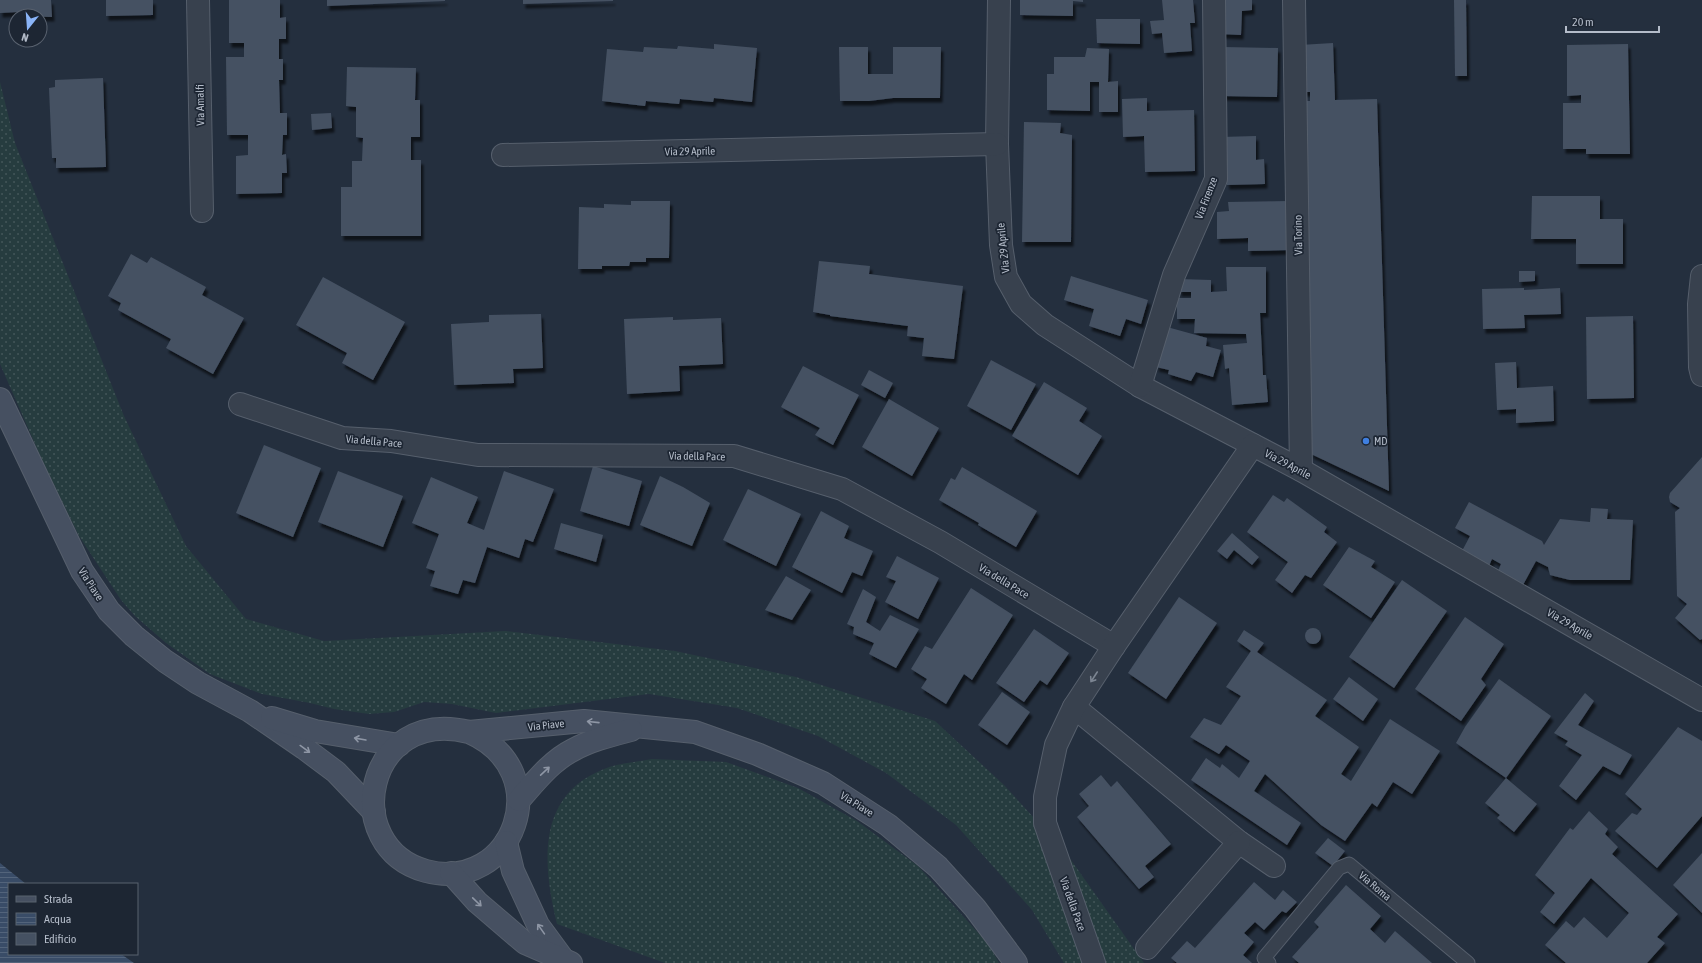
<svg xmlns="http://www.w3.org/2000/svg" width="1702" height="963" viewBox="0 0 1702 963" font-family="'Asap Condensed',sans-serif">
  <style>
    .grass { fill: url(#grass-dots) }
    .water { fill: url(#water-rules) }
    .building { fill: #455162; filter: url(#shadow) }
    .lines { fill: none; stroke-linecap: round; stroke-linejoin: round }
    .lane-casing { stroke: #565f6c; stroke-width: 15 }
    .street-casing { stroke: #565f6c; stroke-width: 24 }
    .secondary-casing { stroke: #565f6c; stroke-width: 24 }
    .lane { stroke: #38414e; stroke-width: 13 }
    .street { stroke: #38414e; stroke-width: 22 }
    .secondary { stroke: #465061; stroke-width: 22 }
    .oneway { stroke: #7c8592 }
    .oneway2 { stroke: #8e96a5 }
    .shop-dot { fill: #3f7fe0; stroke: #1d2633; stroke-width: 1.5 }
    .labels { text-anchor: middle; dominant-baseline: central; stroke-width: 3.5; stroke-linejoin: round; paint-order: stroke }
    .street-label { font-size: 11px; fill: #b4bcc9; stroke: #1d2633 }
    .poi-label { font-size: 11px; fill: #b4bcc9; stroke: #1d2633; text-anchor: start }
  </style>
  <defs>
    <pattern id="grass-dots" width="8" height="8" patternUnits="userSpaceOnUse"><rect width="8" height="8" fill="#263c3f"/><path d="M2 2h.1M6 6h.1" fill="none" stroke="#435659" stroke-width="1.8" stroke-linecap="round"/></pattern>
    <pattern id="water-rules" width="6" height="5" patternUnits="userSpaceOnUse"><rect width="6" height="5" fill="#394c67"/><path d="M0 2.5h6" fill="none" stroke="#53647b"/></pattern>
    <filter id="shadow"><feDropShadow dx="2.5" dy="4.5" stdDeviation="1" flood-color="#0009"/></filter>
  </defs>
  <rect width="100%" height="100%" fill="#242f3e"/>
  <g class="grass">
    <polygon points="0,82 15,143 124,416 186,546 246,619 324,641 505,631 675,651 796,677 935,721 1004,785 1066,853 1144,963 1064,963 1032,910 956,825 886,773 818,736 737,708 649,694 496,713 452,704 424,702 394,712 369,714 334,709 310,703 262,694 210,674 166,643 135,616 121,600 79,536 43,462 0,364"/>
    <path d="M652,759L726,762L798,788L857,821L918,866L989,945L999,963H665L557,924C543,866 535,796 604,769C618,763 637,762 652,759Z"/>
  </g>
  <polygon class="water" points="0,863 26,884 9,884 9,954 121,954 134,963 0,963"/>
  <g class="building">
    <polygon points="0,0 51,0 52,17 18,16 18,12 0,13"/>
    <polygon points="106,0 153,0 153,15 106,16"/>
    <polygon points="229,0 280,0 280,18 286,17 286,39 279,39 279,59 283,59 283,80 279,80 280,113 287,113 287,135 283,135 282,155 286,154 287,173 282,173 282,193 236,194 236,156 248,155 248,135 227,135 226,57 244,57 244,43 229,43"/>
    <polygon points="327,0 445,0 445,1 327,6"/>
    <polygon points="523,0 613,0 613,1 523,4"/>
    <polygon points="1020,0 1083,0 1083,2 1073,1 1073,16 1020,15"/>
    <polygon points="1162,0 1193,0 1195,23 1190,23 1192,51 1164,53 1162,33 1152,34 1150,21 1164,20"/>
    <polygon points="1219,0 1252,0 1252,10 1242,11 1241,35 1221,34"/>
    <polygon points="1454,0 1466,0 1467,76 1455,76"/>
    <polygon points="1096,19 1140,19 1140,44 1097,43"/>
    <polygon points="1333,43 1335,100 1377,99 1389,491 1311,454 1305,101 1310,101 1310,92 1301,92 1300,45"/>
    <polygon points="714,44 757,48 752,102 714,98 713,102 680,99 679,104 646,101 645,106 602,101 607,49 643,52 644,47 677,49 678,46 714,49"/>
    <polygon points="1628,44 1630,154 1586,154 1586,149 1563,149 1563,103 1581,103 1581,95 1567,96 1567,45"/>
    <polygon points="839,47 868,47 868,74 893,74 893,47 941,47 940,98 893,98 869,101 840,101"/>
    <polygon points="1223,47 1278,48 1277,97 1222,96"/>
    <polygon points="1087,48 1109,49 1108,82 1118,81 1118,112 1099,112 1099,82 1090,82 1090,111 1047,110 1047,74 1054,74 1054,57 1085,57"/>
    <polygon points="347,67 416,68 415,100 420,100 420,137 411,137 411,160 421,160 421,236 341,236 341,187 352,187 352,161 362,161 363,138 356,137 356,107 346,106"/>
    <polygon points="103,78 106,167 56,168 56,158 52,158 49,88 55,87 55,80"/>
    <polygon points="1147,98 1147,111 1194,110 1195,171 1145,172 1144,136 1123,137 1122,99"/>
    <polygon points="331,113 332,128 312,130 311,114"/>
    <polygon points="1024,122 1061,123 1060,133 1072,135 1071,242 1022,242"/>
    <polygon points="1256,136 1256,160 1264,159 1265,184 1227,185 1221,137"/>
    <polygon points="1532,196 1600,196 1600,219 1623,219 1623,264 1576,264 1576,239 1531,239"/>
    <polygon points="631,201 670,201 669,258 646,258 646,262 630,262 629,266 602,266 602,269 578,269 579,207 604,208 604,204 631,205"/>
    <polygon points="1288,201 1290,250 1248,251 1248,238 1217,239 1217,212 1229,211 1228,202"/>
    <polygon points="131,254 147,263 151,257 206,287 202,295 244,318 213,374 166,348 171,339 118,310 121,303 108,296"/>
    <polygon points="819,261 870,266 869,274 963,286 954,359 922,356 924,338 907,336 908,326 830,316 830,315 813,312"/>
    <polygon points="1226,267 1266,267 1266,313 1260,313 1263,375 1266,375 1268,402 1232,405 1229,368 1225,369 1223,345 1247,343 1246,334 1194,333 1195,319 1177,319 1177,298 1191,298 1191,292 1179,292 1179,279 1211,280 1211,292 1227,291"/>
    <polygon points="1519,271 1535,271 1535,281 1519,282"/>
    <polygon points="1071,276 1148,300 1141,324 1126,319 1120,336 1089,326 1094,309 1064,300"/>
    <polygon points="323,277 405,322 373,380 342,363 347,353 296,325"/>
    <polygon points="1524,288 1524,290 1560,288 1561,314 1524,315 1525,328 1483,329 1482,289"/>
    <polygon points="541,314 543,368 513,369 514,383 454,385 451,324 489,322 489,315"/>
    <polygon points="1633,316 1634,398 1587,399 1586,317"/>
    <polygon points="673,317 673,320 721,318 723,364 679,366 680,391 627,394 624,319"/>
    <polygon points="1167,327 1207,338 1206,346 1221,350 1213,377 1196,372 1191,381 1168,374 1169,370 1156,367"/>
    <polygon points="991,360 1036,384 1011,430 967,406"/>
    <polygon points="1516,362 1517,388 1553,386 1554,421 1516,423 1516,409 1497,410 1495,363"/>
    <polygon points="803,366 859,395 833,445 815,435 820,428 781,407"/>
    <polygon points="869,370 893,383 885,398 861,385"/>
    <polygon points="1044,382 1087,408 1079,421 1102,436 1078,475 1012,436"/>
    <polygon points="889,399 939,428 912,476 862,447"/>
    <polygon points="264,445 321,468 293,537 236,513"/>
    <polygon points="1702,457 1702,639 1700,640 1675,618 1687,604 1677,596 1675,512 1680,508 1670,502 1669,497 1670,493"/>
    <polygon points="593,466 642,481 629,526 580,511"/>
    <polygon points="962,467 1037,511 1016,547 978,525 979,523 939,500 951,478 955,480"/>
    <polygon points="338,471 403,496 383,547 318,522"/>
    <polygon points="504,471 554,489 533,542 525,539 519,558 487,547 475,583 463,580 458,594 430,586 435,571 426,568 439,534 412,523 431,477 478,497 467,523 484,530"/>
    <polygon points="660,476 683,487 710,503 692,546 640,525"/>
    <polygon points="748,489 801,514 776,566 723,540"/>
    <polygon points="1273,495 1284,502 1287,498 1327,527 1324,532 1337,542 1311,578 1305,575 1292,593 1275,580 1288,562 1247,532"/>
    <polygon points="1469,502 1542,541 1544,545 1560,519 1590,522 1591,508 1608,509 1607,519 1633,520 1630,580 1570,580 1550,575 1548,567 1536,561 1523,585 1498,571 1501,564 1492,559 1489,566 1462,551 1470,536 1455,528"/>
    <polygon points="821,511 849,526 844,538 873,551 862,576 852,572 842,593 792,567"/>
    <polygon points="561,523 603,535 596,562 554,549"/>
    <polygon points="1232,533 1259,557 1252,565 1234,550 1227,559 1217,551"/>
    <polygon points="1349,547 1375,561 1371,567 1395,582 1371,618 1323,585"/>
    <polygon points="897,556 939,578 918,619 885,602 896,581 886,577"/>
    <polygon points="786,576 811,590 792,620 765,610"/>
    <polygon points="1402,580 1447,611 1394,688 1349,657"/>
    <polygon points="971,588 1013,615 972,680 964,674 946,704 921,688 927,679 911,669 925,646 932,649"/>
    <polygon points="863,589 876,597 866,622 880,631 890,615 919,629 896,668 869,654 874,643 853,634 854,627 847,624"/>
    <polygon points="1179,597 1217,623 1166,699 1128,673"/>
    <polygon points="1465,617 1504,644 1481,679 1486,685 1461,721 1415,689"/>
    <circle cx="1313" cy="636" r="8"/>
    <polygon points="1034,629 1069,653 1047,685 1040,680 1024,702 996,683"/>
    <polygon points="1244,630 1264,643 1257,652 1327,700 1315,716 1359,747 1341,774 1351,781 1390,719 1440,751 1412,794 1393,782 1377,807 1372,803 1345,841 1321,825 1265,774 1254,791 1301,823 1287,845 1191,780 1206,758 1220,768 1222,764 1239,778 1250,761 1226,745 1219,754 1190,737 1204,718 1221,725 1241,696 1226,687 1251,651 1237,641"/>
    <polygon points="1349,677 1378,699 1363,721 1333,699"/>
    <polygon points="1499,679 1551,716 1506,778 1456,743 1465,727"/>
    <polygon points="1002,692 1030,712 1007,745 978,725"/>
    <polygon points="1585,693 1594,701 1578,725 1632,755 1620,775 1603,766 1576,800 1559,786 1582,755 1565,745 1568,741 1554,733"/>
    <polygon points="1678,727 1702,741 1702,816 1657,868 1615,831 1632,813 1637,815 1642,809 1625,794"/>
    <polygon points="1101,775 1111,787 1117,781 1171,844 1145,866 1154,877 1139,889 1077,817 1089,806 1079,794"/>
    <polygon points="1506,778 1537,804 1514,832 1497,818 1500,815 1485,803"/>
    <polygon points="1589,811 1608,829 1605,834 1618,847 1612,854 1678,914 1657,937 1665,943 1647,963 1566,963 1545,945 1566,921 1574,928 1584,917 1607,938 1629,913 1591,878 1554,924 1540,912 1555,893 1535,875 1570,828 1573,830"/>
    <polygon points="1328,838 1345,851 1333,866 1315,853"/>
    <polygon points="1702,853 1702,913 1673,885"/>
    <polygon points="1254,882 1275,900 1283,890 1297,902 1286,913 1282,911 1264,930 1255,922 1244,933 1254,942 1243,955 1252,963 1177,963 1171,958 1187,941 1195,948"/>
    <polygon points="1346,885 1381,916 1370,929 1385,943 1395,931 1432,963 1299,963 1292,957 1319,927 1314,922"/>
  </g>
  <g class="lines">
    <defs>
      <polyline id="lane" points="1269,963 1264,958 1339,868 1349,864 1468,963"/>
      <g id="street">
        <polyline points="198,0 202,211"/>
        <polyline points="999,0 997,144 1001,245 1006,277 1021,304 1045,325 1140,386 1301,470 1702,700"/>
        <polyline points="1294,0 1301,470"/>
        <polyline points="503,155 997,144"/>
        <polyline points="1702,276 1699,304 1700,367 1702,375"/>
        <polyline points="1140,386 1174,275 1216,179 1214,0"/>
        <polyline points="240,404 342,438 391,441 478,455 734,456 842,489 940,542 1114,646"/>
        <polyline points="1074,707 1239,842 1274,866"/>
        <polyline points="1147,948 1239,842"/>
        <polyline points="1094,963 1045,823 1045,797 1056,745 1074,707 1114,646 1253,445"/>
      </g>
      <g id="secondary">
        <polyline points="0,399 82,571 109,611 134,636 165,661 198,683 250,711 304,748 336,772 374,812"/>
        <polyline points="272,718 315,731 399,745"/>
        <path d="M469,732C559,771 514,894 426,871C338,847 365,706 469,732L584,721L695,732L757,754L823,783L888,825L938,867L975,908L1016,963"/>
        <path d="M519,800C535,782 551,761 573,750C591,740 612,735 631,730"/>
        <polyline points="506,842 513,871 538,925 563,959"/>
        <polyline points="451,873 477,902 525,943 571,963"/>
      </g>
    </defs>
    <use href="#lane" class="lane-casing"/>
    <use href="#street" class="street-casing"/>
    <use href="#secondary" class="secondary-casing"/>
    <use href="#lane" class="lane"/>
    <use href="#street" class="street"/>
    <use href="#secondary" class="secondary"/>
  </g>
  <defs><path id="oneway-shaft" d="M-6 0H5M1.5-3L5.5 0L1.5 3" fill="none" stroke-width="1.6" stroke-linecap="round" stroke-linejoin="round"/></defs>
  <use class="oneway" href="#oneway-shaft" transform="translate(1094 677) rotate(123)"/>
  <g class="oneway2">
    <use href="#oneway-shaft" transform="translate(593 722) rotate(-174)"/>
    <use href="#oneway-shaft" transform="translate(360 739) rotate(-170)"/>
    <use href="#oneway-shaft" transform="translate(305 749) rotate(36)"/>
    <use href="#oneway-shaft" transform="translate(545 771) rotate(-43)"/>
    <use href="#oneway-shaft" transform="translate(477 902) rotate(44)"/>
    <use href="#oneway-shaft" transform="translate(541 929) rotate(-125)"/>
  </g>
  <circle class="shop-dot" cx="1366" cy="441" r="4"/>
  <g class="labels">
    <g class="street-label">
      <text transform="translate(200 105) rotate(-91)">Via Amalfi</text>
      <text transform="translate(690 151) rotate(-1)">Via 29 Aprile</text>
      <text transform="translate(1206 198) rotate(-69)">Via Firenze</text>
      <text transform="translate(1298 235) rotate(-91)">Via Torino</text>
      <text transform="translate(1003 248) rotate(-96)">Via 29 Aprile</text>
      <text transform="translate(374 441) rotate(5)">Via della Pace</text>
      <text transform="translate(697 456) rotate(1)">Via della Pace</text>
      <text transform="translate(1288 464) rotate(28)">Via 29 Aprile</text>
      <text transform="translate(1004 581) rotate(31)">Via della Pace</text>
      <text transform="translate(91 584) rotate(57)">Via Piave</text>
      <text transform="translate(1570 624) rotate(30)">Via 29 Aprile</text>
      <text transform="translate(546 725) rotate(-6)">Via Piave</text>
      <text transform="translate(857 804) rotate(32)">Via Piave</text>
      <text transform="translate(1375 886) rotate(40)">Via Roma</text>
      <text transform="translate(1073 904) rotate(70)">Via della Pace</text>
    </g>
    <g class="poi-label">
      <text x="1374" y="441">MD</text>
    </g>
  </g>
  <rect x="8" y="883" width="130" height="72" fill="#1d2633" stroke="#59626f"/>
  <rect x="16" y="896" width="20" height="6" fill="#465061" stroke="#59626f"/>
  <text x="44" y="903" font-size="12" fill="#b4bcc9">Strada</text>
  <rect x="16" y="913" width="20" height="12" fill="url(#water-rules)" stroke="#59626f"/>
  <text x="44" y="923" font-size="12" fill="#b4bcc9">Acqua</text>
  <rect x="16" y="933" width="20" height="12" fill="#455162" stroke="#59626f"/>
  <text x="44" y="943" font-size="12" fill="#b4bcc9">Edificio</text>
  <g transform="translate(28 28) rotate(197)"><circle r="19" fill="#1d2633" stroke="#59626f"/>
  <path d="M0-3L7 15L0 10L-7 15Z" fill="#8ab4f8"/>
  <text y="-6" font-size="11" font-weight="bold" text-anchor="middle" fill="#b4bcc9">N</text>
  </g>
  <path d="M1566 26v6h93v-6" fill="none" stroke="#b4bcc9" stroke-width="2"/>
  <text x="1572" y="26" font-size="12" fill="#b4bcc9" stroke="#1d2633" stroke-width="3" paint-order="stroke">20 m</text>
</svg>
